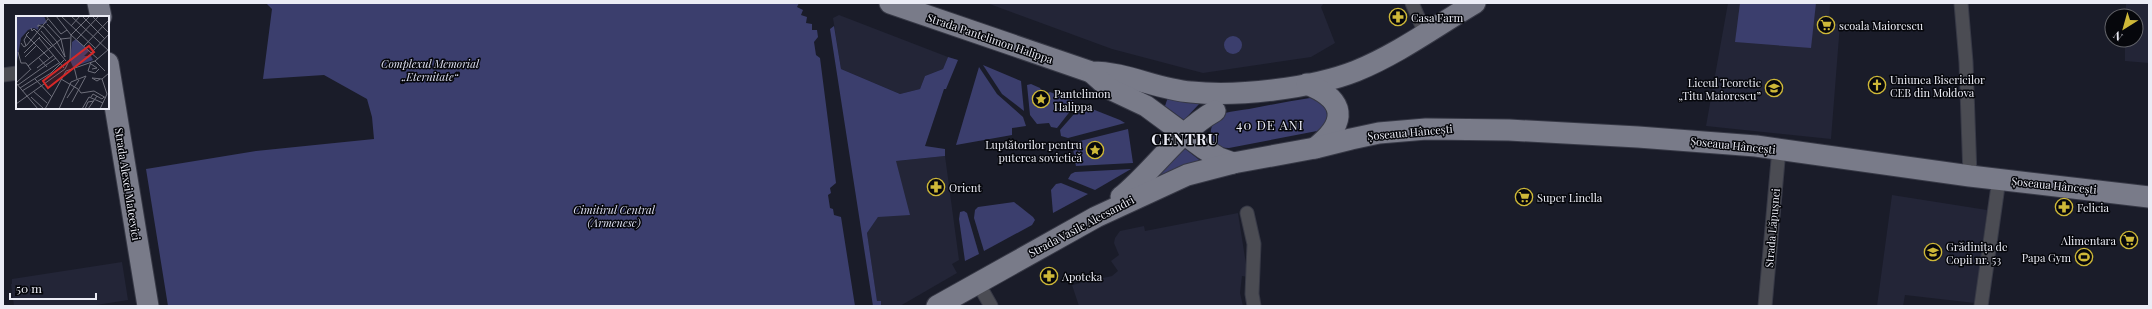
<svg xmlns="http://www.w3.org/2000/svg" width="2152" height="309" viewBox="0 0 2152 309" font-family="'Playfair Display',serif">
  <style>
    .built { fill: #232537 }
    .green { fill: #3b3e6d }
    .lines { fill: none; stroke-linecap: round; stroke-linejoin: round }
    .street-casing { stroke: #373946; stroke-width: 15 }
    .primary-casing { stroke: #373946; stroke-width: 23 }
    .street { stroke: #4b4c53; stroke-width: 13 }
    .primary { stroke: #797b89; stroke-width: 21 }
    .labels { text-anchor: middle; dominant-baseline: central; stroke-width: 3; stroke-linejoin: round; paint-order: stroke }
    .poi-label { font-size: 11px; fill: #ebecf5; stroke: #06070c; text-anchor: start }
    .street-label { font-size: 11px; fill: #ebecf5; stroke: #06070c }
    .park-label { font-size: 11px; font-style: italic; fill: #dcdef0; stroke: #06070c }
    .quarter-label { font-size: 13px; letter-spacing: 1px; fill: #ebecf5; stroke: #06070c }
    .district-label { font-size: 15px; font-weight: bold; letter-spacing: 1px; fill: #ebecf5; stroke: #06070c }
    .inset-road { fill: none; stroke: #6e6f7b; stroke-width: 1 }
    .view { fill: #d62828; fill-opacity: 0.15; stroke: #d62828; stroke-width: 2 }
    .inset-edge { fill: none; stroke: #ebecf5; stroke-width: 2 }
  </style>
  <rect width="100%" height="100%" fill="#1a1c29"/>
  <g class="built">
    <polygon points="987,3 1324,3 1321,7 1335,43 1311,57 1203,73 1112,49"/>
    <polygon points="1728,3 1830,3 1829,23 1840,24 1831,139 1706,126"/>
    <polygon points="2126,3 2149,3 2149,63 2125,61 2125,40 2136,40 2136,16 2126,16"/>
    <polygon points="839,15 948,57 943,69 925,76 920,89 900,94 841,69 833,18"/>
    <polygon points="945,156 959,260 952,264 957,273 900,306 881,306 881,301 877,302 867,233 878,217 896,161"/>
    <polygon points="1892,195 1987,210 1975,303 1905,295 1903,306 1877,306"/>
    <polygon points="1238,213 1248,277 1242,276 1240,293 1243,306 1079,306 1072,285 1112,276 1118,271 1111,261 1119,255 1114,243 1115,238 1120,231 1144,226 1145,231"/>
    <polygon points="122,262 128,300 90,306 14,306 11,284 12,284 12,279"/>
  </g>
  <g class="green">
    <polygon points="266,3 799,3 797,7 803,10 801,15 807,17 806,23 812,24 812,30 817,30 818,37 814,42 816,55 820,58 836,183 830,188 831,193 828,195 830,208 833,209 834,215 841,217 855,306 168,306 146,169 256,151 374,139 372,117 367,99 324,75 263,79 272,9"/>
    <polygon points="1740,3 1816,3 1811,48 1735,42"/>
    <polygon points="834,26 841,69 900,94 920,89 925,76 943,69 948,57 958,60 946,89 944,89 925,146 945,149 945,156 896,161 910,215 878,217 867,233 877,301 881,301 881,306 873,306 830,29"/>
    <circle cx="1233" cy="45" r="9"/>
    <polygon points="983,65 1021,81 1024,111 1002,94"/>
    <polygon points="979,67 997,94 1023,117 1026,126 1012,128 1012,135 956,145"/>
    <polygon points="1031,84 1040,88 1042,92 1039,100 1042,102 1046,94 1050,92 1074,101 1075,105 1057,128 1051,127 1049,123 1037,124 1030,115 1027,85"/>
    <polygon points="1168,97 1200,103 1184,120 1165,106"/>
    <path d="M1310,98C1328,100 1334,122 1317,131L1229,148C1206,148 1205,122 1225,113C1232,111 1242,110 1249,109C1270,105 1290,101 1310,98Z"/>
    <polygon points="1082,105 1120,120 1125,123 1068,138 1061,136 1060,130"/>
    <polygon points="1128,129 1133,163 1076,166 1072,143"/>
    <polygon points="1184,148 1202,162 1158,177 1156,174"/>
    <polygon points="1131,169 1095,190 1068,179 1071,174 1075,172"/>
    <polygon points="1061,183 1088,194 1053,213 1051,190 1056,184"/>
    <polygon points="1014,202 1033,217 1035,220 1032,225 984,251 974,218 975,210 978,207"/>
    <polygon points="964,211 967,213 979,254 965,261 959,219 960,212"/>
  </g>
  <g class="lines">
    <defs>
      <g id="street">
        <polyline points="1412,3 1425,33"/>
        <polyline points="1961,3 1966,62 1970,176"/>
        <polyline points="3,75 17,73"/>
        <polyline points="1247,213 1254,244 1252,294 1254,306"/>
        <polyline points="978,283 991,306"/>
        <polyline points="1765,306 1779,149"/>
        <polyline points="1981,306 1999,179"/>
      </g>
      <g id="primary">
        <polyline points="98,3 101,17"/>
        <path d="M890,3L1091,72C1127,72 1155,89 1191,92C1238,97 1313,88 1356,71C1398,54 1436,26 1475,3"/>
        <polyline points="108,63 148,306"/>
        <polyline points="1091,72 1110,89 1146,106 1203,148 1219,158 1233,163"/>
        <path d="M1307,84C1346,100 1348,122 1315,148"/>
        <path d="M1121,197C1154,170 1178,132 1215,111"/>
        <polyline points="937,306 1096,217 1187,175 1233,163 1315,148 1351,139 1379,133 1426,129 1509,130 1638,137 1756,146 1970,176 2149,197"/>
      </g>
    </defs>
    <use href="#street" class="street-casing"/>
    <use href="#primary" class="primary-casing"/>
    <use href="#street" class="street"/>
    <use href="#primary" class="primary"/>
  </g>
  <defs>
    <symbol id="pharmacy-ring" viewBox="-11 -11 22 22"><circle r="9.5" fill="#06070c" stroke="#ceb838" stroke-width="1.5"/><path d="M-2-6h4v4h4v4h-4v4h-4v-4h-4v-4h4Z" fill="#ceb838"/></symbol>
    <symbol id="supermarket-ring" viewBox="-11 -11 22 22"><circle r="9.5" fill="#06070c" stroke="#ceb838" stroke-width="1.5"/><path d="M-6-5.5h2.5l.6 2H6L4.5 2H-2.5L-4.4-4H-6ZM-1.5 3.2a1.3 1.3 0 1 0 .1 0ZM3 3.2a1.3 1.3 0 1 0 .1 0Z" fill="#ceb838"/></symbol>
    <symbol id="church-ring" viewBox="-11 -11 22 22"><circle r="9.5" fill="#06070c" stroke="#ceb838" stroke-width="1.5"/><path d="M-1.2-6h2.4v3.5h3.3v2.4h-3.3V6h-2.4V-.1h-3.3v-2.4h3.3Z" fill="#ceb838"/></symbol>
    <symbol id="school-ring" viewBox="-11 -11 22 22"><circle r="9.5" fill="#06070c" stroke="#ceb838" stroke-width="1.5"/><path d="M0-5L7-2L0 1L-7-2ZM-4 1L0 2.5L4 1V4Q0 6-4 4Z" fill="#ceb838"/></symbol>
    <symbol id="sight-ring" viewBox="-11 -11 22 22"><circle r="9.5" fill="#06070c" stroke="#ceb838" stroke-width="1.5"/><path d="M0-6L1.8-2.2L6-1.7L2.9 1.2L3.7 5.4L0 3.3L-3.7 5.4L-2.9 1.2L-6-1.7L-1.8-2.2Z" fill="#ceb838"/></symbol>
    <symbol id="stadium-ring" viewBox="-11 -11 22 22"><circle r="9.5" fill="#06070c" stroke="#ceb838" stroke-width="1.5"/><path d="M0-5a6.5 5 0 1 0 0 10a6.5 5 0 1 0 0-10ZM-3.5-1.8h7v3.6h-7Z" fill="#ceb838"/></symbol>
  </defs>
  <g fill-rule="evenodd">
    <use href="#pharmacy-ring" x="1388" y="7" width="20" height="20"/>
    <use href="#supermarket-ring" x="1816" y="15" width="20" height="20"/>
    <use href="#church-ring" x="1867" y="75" width="20" height="20"/>
    <use href="#school-ring" x="1764" y="78" width="20" height="20"/>
    <use href="#sight-ring" x="1031" y="89" width="20" height="20"/>
    <use href="#sight-ring" x="1085" y="140" width="20" height="20"/>
    <use href="#pharmacy-ring" x="926" y="177" width="20" height="20"/>
    <use href="#supermarket-ring" x="1514" y="187" width="20" height="20"/>
    <use href="#pharmacy-ring" x="2054" y="197" width="20" height="20"/>
    <use href="#supermarket-ring" x="2119" y="230" width="20" height="20"/>
    <use href="#school-ring" x="1923" y="242" width="20" height="20"/>
    <use href="#stadium-ring" x="2074" y="247" width="20" height="20"/>
    <use href="#pharmacy-ring" x="1039" y="266" width="20" height="20"/>
  </g>
  <g class="labels">
    <g class="poi-label">
      <text x="1411" y="17">Casa Farm</text>
      <text x="1839" y="25">scoala Maiorescu</text>
      <text x="1890" y="79">Uniunea Bisericilor<tspan x="1890" dy="13">CEB din Moldova</tspan></text>
      <text x="1761" y="82" text-anchor="end">Liceul Teoretic<tspan x="1761" dy="13">„Titu Maiorescu”</tspan></text>
      <text x="1054" y="93">Pantelimon<tspan x="1054" dy="13">Halippa</tspan></text>
      <text x="1082" y="144" text-anchor="end">Luptătorilor pentru<tspan x="1082" dy="13">puterea sovietică</tspan></text>
      <text x="949" y="187">Orient</text>
      <text x="1537" y="197">Super Linella</text>
      <text x="2077" y="207">Felicia</text>
      <text x="2116" y="240" text-anchor="end">Alimentara</text>
      <text x="1946" y="246">Grădinița de<tspan x="1946" dy="13">Copii nr. 53</tspan></text>
      <text x="2071" y="257" text-anchor="end">Papa Gym</text>
      <text x="1062" y="276">Apoteka</text>
    </g>
    <g class="street-label">
      <text transform="translate(990 38) rotate(19)">Strada Pantelimon Halippa</text>
      <text transform="translate(1410 132) rotate(-5)">Șoseaua Hâncești</text>
      <text transform="translate(1733 145) rotate(6)">Șoseaua Hâncești</text>
      <text transform="translate(128 184) rotate(81)">Strada Alexei Mateevici</text>
      <text transform="translate(2054 185) rotate(6)">Șoseaua Hâncești</text>
      <text transform="translate(1081 226) rotate(-28)">Strada Vasile Alecsandri</text>
      <text transform="translate(1772 228) rotate(-85)">Strada Lăpușnei</text>
    </g>
    <g class="park-label">
      <text x="430" y="63">Complexul Memorial<tspan x="430" dy="13">„Eternitate“</tspan></text>
      <text x="614" y="209">Cimitirul Central<tspan x="614" dy="13">(Armenesc)</tspan></text>
    </g>
    <g class="quarter-label">
      <text x="1270" y="124">40 DE ANI</text>
    </g>
    <g class="district-label">
      <text x="1185" y="139">CENTRU</text>
    </g>
  </g>
  <g transform="translate(16 16)">
    <rect width="93" height="93" fill="#1a1c29"/>
    <path d="M0,0H28L31,7L23,9L22,14L18,12L12,14L5,22L0,51ZM60,23L73,35L68,40H75L77,44L57,51L54,44L56,26Z" fill="#3b3e6d"/>
    <path class="inset-road" d="M30,0L45,18L51,14M40,0L55,19L82,43M45,0L79,32M55,0L93,35M66,0L89,23M76,0L93,17M31,8L45,23L54,22M55,10L64,0M22,11V9L28,11L41,26M15,12L16,15L18,13L36,31M25,15L50,45M13,16L10,19L34,43M23,22L48,52M45,23L49,41M61,23L83,0M41,26L49,41M5,27L8,31L11,29L32,3M10,30L8,24L11,19M68,30L93,4M2,36L5,47H10L15,54M8,37L24,21M75,37L93,18M9,41L21,29M23,42L31,51M79,45L89,55M75,46L72,55L79,57L83,53M75,48L81,52L76,53M12,50L45,23M58,51L61,63M21,52L38,39M19,63L36,81M45,63L62,73L65,77L78,75L90,82M84,63L81,65L76,62L86,63M0,67L22,93M0,67L15,53M2,69L40,42M4,72L43,47M6,75L35,57L48,44M17,75L31,87M15,81L28,93M75,81L77,78L86,83L88,81M51,82L63,64M56,86L70,60M0,88L49,53L54,43L55,19L74,0M29,93L50,55L79,45L93,33M43,93L55,66L70,60M66,93L73,81L87,87M69,93L72,86L78,85M72,93L81,80M84,93L91,78L86,63L93,57"/>
    <path class="view" d="M73,30L78,36L32,72L27,65Z"/>
    <rect width="93" height="93" class="inset-edge"/>
  </g>
  <rect width="2152" height="309" fill="none" stroke="#ebecf5" stroke-width="8"/>
  <g transform="translate(2124 28) rotate(217)"><circle r="19" fill="#06070c" stroke="#626369"/>
  <path d="M0-3L7 15L0 10L-7 15Z" fill="#ceb838"/>
  <text y="-6" font-size="11" font-weight="bold" text-anchor="middle" fill="#ebecf5">N</text>
  </g>
  <path d="M10 293v6h86v-6" fill="none" stroke="#ebecf5" stroke-width="2"/>
  <text x="16" y="293" font-size="12" fill="#ebecf5" stroke="#06070c" stroke-width="3" paint-order="stroke">50 m</text>
</svg>
